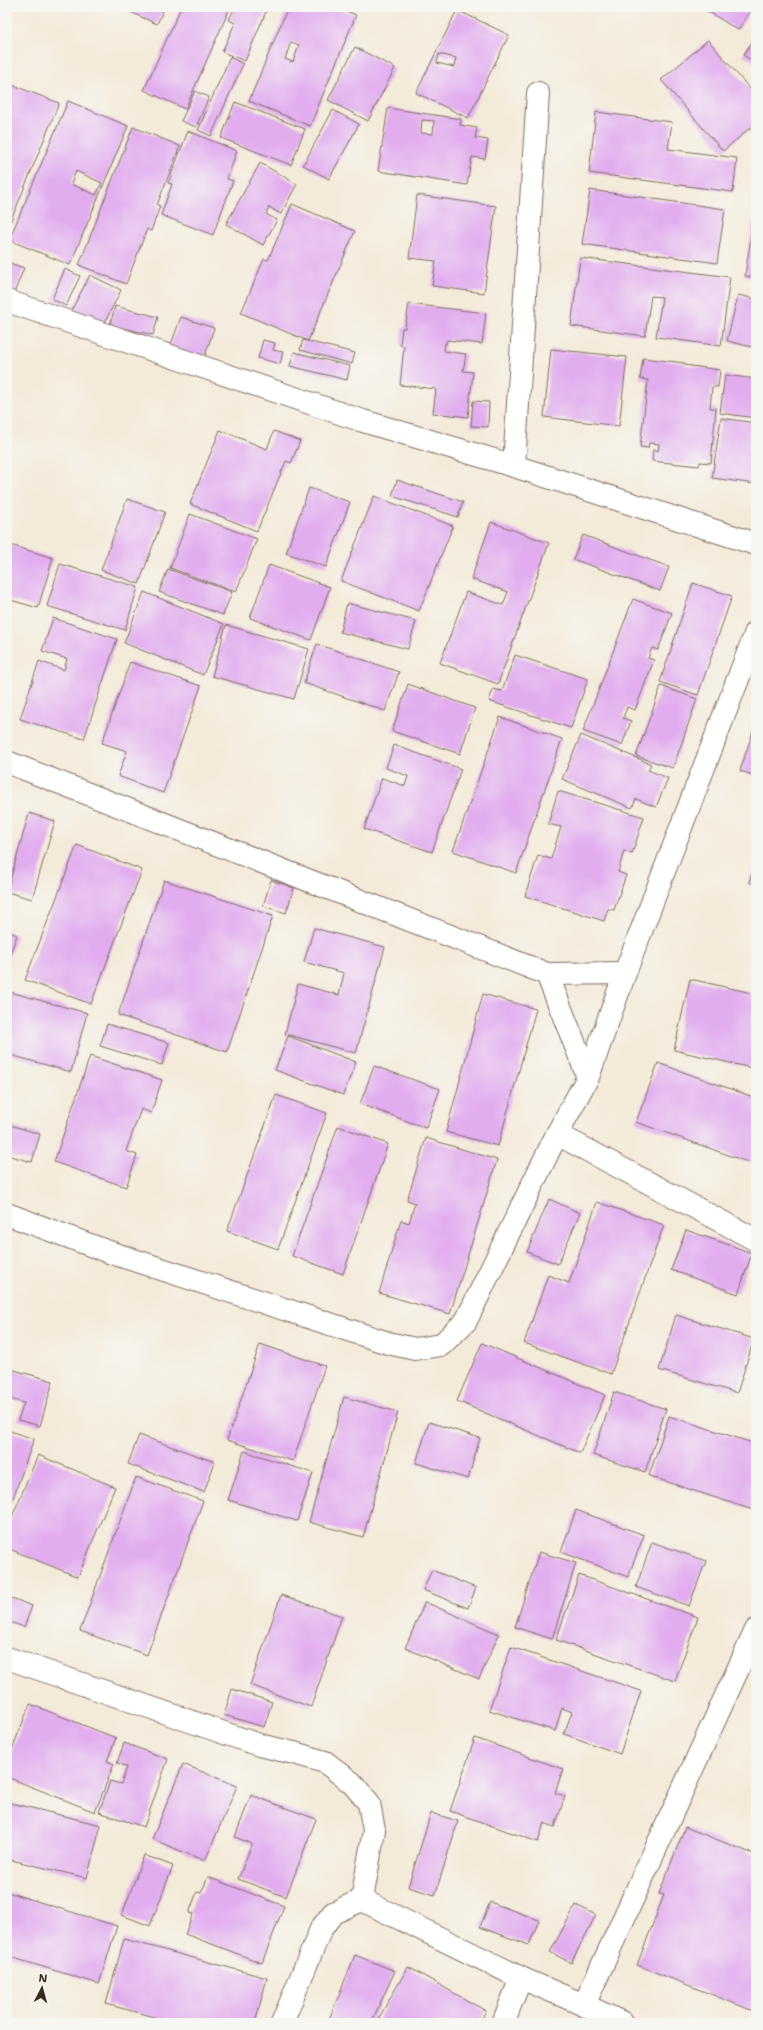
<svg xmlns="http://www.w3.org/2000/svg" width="763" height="2030" viewBox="0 0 763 2030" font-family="'Shantell Sans',sans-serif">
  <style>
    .building { fill: #e2adef; fill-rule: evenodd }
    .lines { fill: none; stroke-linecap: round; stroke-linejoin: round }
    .street-casing { stroke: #7c6d5f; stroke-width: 24 }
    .street { stroke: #fff; stroke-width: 22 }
  </style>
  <rect width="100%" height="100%" fill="#f6f6f2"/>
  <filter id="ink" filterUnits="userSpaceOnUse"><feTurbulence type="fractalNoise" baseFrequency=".025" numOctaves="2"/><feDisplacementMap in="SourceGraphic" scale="8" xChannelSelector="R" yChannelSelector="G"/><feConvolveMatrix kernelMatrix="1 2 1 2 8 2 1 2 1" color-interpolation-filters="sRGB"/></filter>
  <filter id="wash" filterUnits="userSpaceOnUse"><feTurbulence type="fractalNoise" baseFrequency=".012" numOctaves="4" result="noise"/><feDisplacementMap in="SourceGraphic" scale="16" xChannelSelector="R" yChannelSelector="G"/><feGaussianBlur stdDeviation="0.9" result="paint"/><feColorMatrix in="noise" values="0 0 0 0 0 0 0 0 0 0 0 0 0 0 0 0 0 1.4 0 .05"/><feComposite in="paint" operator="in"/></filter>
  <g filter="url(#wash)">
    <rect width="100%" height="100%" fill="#f4ead9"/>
    <g id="blocks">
      <g class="building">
        <polygon points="119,7 165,7 157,24"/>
        <polygon points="181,7 230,8 185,109 144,90"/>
        <polygon points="235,7 268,7 245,61 222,52 235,23 229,20"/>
        <path d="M288,7H336L356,15L310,126L249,101ZM291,42L299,45L293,62L285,59Z"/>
        <polygon points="701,7 753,7 738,30"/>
        <path d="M457,10L509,35L468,118L416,93ZM439,54L456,58L454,67L437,63Z"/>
        <polygon points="756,36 756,63 743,55"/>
        <polygon points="708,40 756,96 756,123 723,151 661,80"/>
        <polygon points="355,47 395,68 368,121 328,100"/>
        <polygon points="230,57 243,64 211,136 198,130"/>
        <polygon points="7,83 59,103 7,230"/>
        <polygon points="195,91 209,97 196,127 181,121"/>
        <path d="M68,101L128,126L70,265L9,240ZM76,171L102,183L96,195L71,184Z"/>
        <polygon points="235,102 305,129 291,165 221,138"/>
        <path d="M388,108L461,119L460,125L477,128L475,138L488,140L485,159L472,157L467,185L378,171ZM422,120L434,121L433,134L421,133Z"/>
        <polygon points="333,110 359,124 329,179 303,165"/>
        <polygon points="596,112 672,122 668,149 737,158 733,192 589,173"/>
        <polygon points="133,127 180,146 157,205 160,206 151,231 147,229 126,284 79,265"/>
        <polygon points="188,131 237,151 227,179 233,181 213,235 161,215 172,184 168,183"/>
        <polygon points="260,163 297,184 281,214 269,207 266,214 277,220 263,245 226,224"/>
        <polygon points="590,190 725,209 717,263 582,244"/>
        <polygon points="417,195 496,206 484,293 432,286 436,261 409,258"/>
        <polygon points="292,204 355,231 308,341 241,313 264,259 268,260"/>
        <polygon points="753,222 756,222 756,278 745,276"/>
        <polygon points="580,258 730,277 721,346 656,337 662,297 651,296 645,336 571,326"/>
        <polygon points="7,262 24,268 12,298 7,296"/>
        <polygon points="65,269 80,276 66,306 52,299"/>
        <polygon points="90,275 121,290 103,326 71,311"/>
        <polygon points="738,295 756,299 756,348 727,341"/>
        <polygon points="409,304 486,313 482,344 447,340 446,344 445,343 444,351 466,354 463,371 473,372 468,417 433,413 436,389 400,385 404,346 400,345 402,328 405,328"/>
        <polygon points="115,306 158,317 153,335 110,325"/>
        <polygon points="181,317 214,328 204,359 170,347"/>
        <polygon points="263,340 275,343 273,350 283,352 280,364 258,358"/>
        <polygon points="303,340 355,353 352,364 300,350"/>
        <polygon points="551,349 627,357 619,426 544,417"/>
        <polygon points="294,352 350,366 347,380 290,366"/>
        <polygon points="643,358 685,363 685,365 720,370 718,387 712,387 710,408 716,408 711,463 700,462 699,466 652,461 653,450 658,451 659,444 649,443 648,448 640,447 648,380 640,379"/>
        <polygon points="725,375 756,379 756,418 720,413"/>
        <polygon points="473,401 489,402 488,427 471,426"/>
        <polygon points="721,418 756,423 756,484 712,478"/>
        <polygon points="220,430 267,449 274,431 300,441 291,463 286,461 257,531 190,504"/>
        <polygon points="397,480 463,502 458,517 392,496"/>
        <polygon points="309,488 350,502 326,567 286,553"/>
        <polygon points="374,496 453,526 419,611 341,581"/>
        <polygon points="127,499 165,512 139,584 101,570"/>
        <polygon points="190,514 257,539 236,592 170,568"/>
        <polygon points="491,522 549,543 498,684 440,663 466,592 503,605 508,592 471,579"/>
        <polygon points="583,535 669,567 660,591 573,559"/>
        <polygon points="7,544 53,558 38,608 7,599"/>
        <polygon points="60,564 138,587 125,630 47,606"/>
        <polygon points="269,565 330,587 311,640 250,618"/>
        <polygon points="168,569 232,592 223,615 159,592"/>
        <polygon points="693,583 732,596 698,695 660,682"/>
        <polygon points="144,592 224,624 203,675 124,643"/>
        <polygon points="633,599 672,613 658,650 652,648 648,658 654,660 635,710 627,707 623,718 631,721 622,745 583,731"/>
        <polygon points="347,603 416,621 408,649 340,632"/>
        <polygon points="53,618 117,639 84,739 20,719 39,661 64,670 67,659 42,651"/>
        <polygon points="226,625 309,649 294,699 212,676"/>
        <polygon points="317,644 399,672 385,711 304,683"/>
        <polygon points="515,655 588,679 571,728 489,701 493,689 502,691"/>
        <polygon points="130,662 201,686 163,793 118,776 127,751 102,743"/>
        <polygon points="408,684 475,708 460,754 392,731"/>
        <polygon points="661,686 697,699 673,768 636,756"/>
        <polygon points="500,717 562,739 516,873 453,851"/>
        <polygon points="753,731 756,732 756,776 740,771"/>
        <polygon points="581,735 651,764 648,770 668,778 656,807 636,799 632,808 562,779"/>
        <polygon points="394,745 461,769 432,852 364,829 382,778 405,786 408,776 386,768"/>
        <polygon points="558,791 644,817 632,854 624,851 618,872 626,875 614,910 608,909 604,921 525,896 538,855 551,859 561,827 548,824"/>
        <polygon points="29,813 55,821 32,899 7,892"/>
        <polygon points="77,845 142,870 91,1004 25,980"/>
        <polygon points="756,862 756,885 749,882"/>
        <polygon points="164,880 273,916 227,1052 118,1015"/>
        <polygon points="271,880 294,888 286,913 263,906"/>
        <polygon points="314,928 385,947 356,1053 285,1034 298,984 339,995 344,973 304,962"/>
        <polygon points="7,931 17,935 7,962"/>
        <polygon points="690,979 756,994 756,1069 674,1050"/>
        <polygon points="10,992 87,1013 71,1072 7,1054 7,1002"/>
        <polygon points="483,994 536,1009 498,1146 446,1132"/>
        <polygon points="107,1024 169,1043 162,1065 100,1046"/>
        <polygon points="288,1036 356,1062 343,1095 275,1070"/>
        <polygon points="90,1056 162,1080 151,1113 141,1109 126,1151 137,1155 126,1187 54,1162"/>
        <polygon points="658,1063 756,1098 756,1165 636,1122"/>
        <polygon points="374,1066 440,1089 426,1128 360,1104"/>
        <polygon points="276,1095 327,1113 278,1249 227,1231"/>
        <polygon points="7,1124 40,1134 32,1162 7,1155"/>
        <polygon points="338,1126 388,1144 343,1274 292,1256"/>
        <polygon points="426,1138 497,1160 450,1314 379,1293 401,1220 409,1223 415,1203 407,1200"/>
        <polygon points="549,1199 580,1213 558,1264 527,1252"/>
        <polygon points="597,1202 664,1225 611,1374 524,1343 548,1275 569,1283"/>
        <polygon points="686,1230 752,1253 738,1294 671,1270"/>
        <polygon points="676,1315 754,1339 737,1393 659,1370"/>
        <polygon points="482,1343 605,1395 580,1453 457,1401"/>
        <polygon points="260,1344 325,1366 293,1461 227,1440"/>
        <polygon points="7,1368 53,1381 40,1426 18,1420 24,1403 10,1399 7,1408"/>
        <polygon points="614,1392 666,1409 645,1472 593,1455"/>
        <polygon points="344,1397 398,1412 363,1537 309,1522"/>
        <polygon points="669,1416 756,1444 756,1511 649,1476"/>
        <polygon points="429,1422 480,1438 468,1479 416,1463"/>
        <polygon points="7,1430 34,1439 12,1501 7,1500"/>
        <polygon points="139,1435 215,1462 204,1492 128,1464"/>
        <polygon points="244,1451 313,1473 297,1521 228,1500"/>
        <polygon points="38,1455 115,1487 78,1577 7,1548 7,1529"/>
        <polygon points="136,1477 203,1501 147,1655 80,1631"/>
        <polygon points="576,1510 644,1535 628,1577 561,1552"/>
        <polygon points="652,1542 706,1561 689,1606 636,1587"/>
        <polygon points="539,1552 576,1563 552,1639 515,1627"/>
        <polygon points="432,1570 476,1588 468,1608 423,1590"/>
        <polygon points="579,1575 698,1617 675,1681 556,1640"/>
        <polygon points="281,1595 342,1616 311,1707 250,1685"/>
        <polygon points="7,1596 32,1606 24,1627 7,1621"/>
        <polygon points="425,1602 499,1634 479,1679 405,1648"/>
        <polygon points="511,1647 641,1691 620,1754 564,1734 572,1712 562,1708 555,1731 489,1710"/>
        <polygon points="232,1689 272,1702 264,1727 224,1715"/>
        <polygon points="30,1704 116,1738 107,1761 114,1764 95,1812 7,1777 7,1762"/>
        <polygon points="475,1738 563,1769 555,1793 565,1796 555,1827 544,1823 538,1842 450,1811"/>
        <polygon points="124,1743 168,1759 144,1827 99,1812 110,1781 121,1784 127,1767 117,1763"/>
        <polygon points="183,1764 237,1786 205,1861 152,1839"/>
        <polygon points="251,1795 316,1819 286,1897 238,1879 252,1844 235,1837"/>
        <polygon points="7,1802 101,1825 87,1878 7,1859"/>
        <polygon points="431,1813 458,1821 435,1895 408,1887"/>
        <polygon points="685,1827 756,1855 756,2012 637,1965 664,1895 659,1894"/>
        <polygon points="144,1855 173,1866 150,1926 122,1915"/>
        <polygon points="208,1877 284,1906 262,1963 185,1934 193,1914 189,1913 197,1892 201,1893"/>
        <polygon points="7,1892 117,1926 99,1984 7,1956"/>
        <polygon points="490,1902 539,1920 529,1945 480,1927"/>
        <polygon points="576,1905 596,1915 571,1963 550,1952"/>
        <polygon points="124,1939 267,1978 255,2023 176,2023 106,2004"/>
        <polygon points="355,1955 395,1971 371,2023 330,2023 328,2022"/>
        <polygon points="408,1967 486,2011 479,2023 376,2023"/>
      </g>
    </g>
  </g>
  <g filter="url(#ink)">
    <use href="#blocks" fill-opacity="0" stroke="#7c6d5f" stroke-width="1"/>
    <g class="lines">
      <defs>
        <g id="street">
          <polyline points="7,301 363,421 514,466 756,544"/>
          <polyline points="514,466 538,93"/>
          <polyline points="7,762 547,974 625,973"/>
          <polyline points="547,974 588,1077"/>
          <polyline points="557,1134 756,1240"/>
          <polyline points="7,1214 106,1251 388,1343 415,1349 441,1345 466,1321 557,1134 588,1077 625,973 756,632"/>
          <polyline points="7,1658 259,1745 294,1753 325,1762 352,1783 369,1803 374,1830 362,1900 521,1978 584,2005"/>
          <polyline points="282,2023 321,1929 333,1913 362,1900"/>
          <polyline points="503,2023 521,1978"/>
          <polyline points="623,2023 584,2005 756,1630"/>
        </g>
      </defs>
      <use href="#street" class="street-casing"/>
      <use href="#street" class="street"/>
    </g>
  </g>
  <rect width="763" height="2030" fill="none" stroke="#f6f6f2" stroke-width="24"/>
  <g transform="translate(42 1988) rotate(6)" stroke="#f6f6f2" stroke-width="3" paint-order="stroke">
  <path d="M0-3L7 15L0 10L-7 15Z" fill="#3b2a1e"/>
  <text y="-6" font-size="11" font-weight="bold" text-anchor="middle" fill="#3b2a1e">N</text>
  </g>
</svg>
